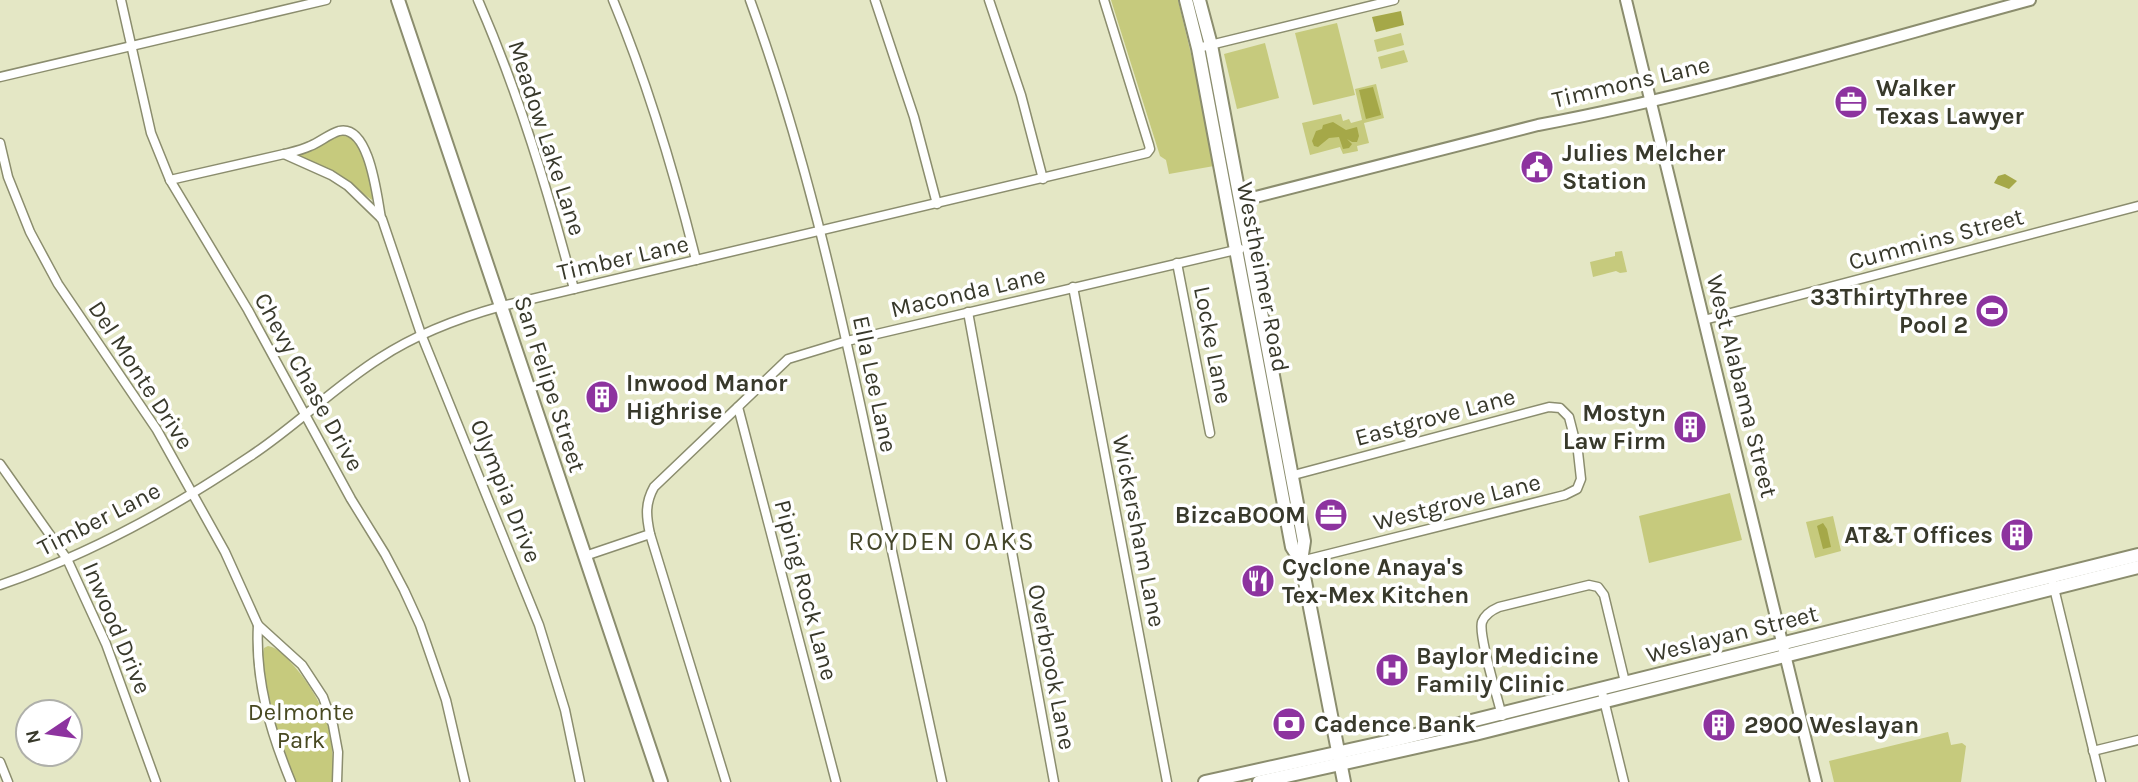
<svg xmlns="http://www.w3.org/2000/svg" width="2138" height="782" viewBox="0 0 2138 782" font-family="Karla,sans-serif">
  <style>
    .green { fill: #c6ca7d }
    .water { fill: #a5a848 }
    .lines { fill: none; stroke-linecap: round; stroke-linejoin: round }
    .minor-casing { stroke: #8b8d6e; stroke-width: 11 }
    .tertiary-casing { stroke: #8b8d6e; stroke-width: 14 }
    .secondary-casing { stroke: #8b8d6e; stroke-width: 16 }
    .primary-casing { stroke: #8b8d6e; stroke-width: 16 }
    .minor { stroke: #fff; stroke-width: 8 }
    .tertiary { stroke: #fff; stroke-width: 10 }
    .secondary { stroke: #fff; stroke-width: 12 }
    .primary { stroke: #fff; stroke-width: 12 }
    .labels { text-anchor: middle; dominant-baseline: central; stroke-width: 7; stroke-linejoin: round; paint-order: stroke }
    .street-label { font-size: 24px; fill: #38392b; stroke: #fff }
    .poi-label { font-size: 24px; font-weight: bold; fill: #38392b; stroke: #fff; text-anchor: start }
    .park-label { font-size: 24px; fill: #484921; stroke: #fff }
    .neighbourhood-label { font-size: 26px; letter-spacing: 2px; fill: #444629; stroke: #fff }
  </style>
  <rect width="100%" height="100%" fill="#e4e7c5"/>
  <g class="green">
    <polygon points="1111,0 1178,0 1197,79 1214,166 1169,174 1166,160 1160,156"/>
    <polygon points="1337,23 1355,95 1313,105 1295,33"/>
    <polygon points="1401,33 1404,45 1377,52 1374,40"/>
    <polygon points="1265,43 1279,98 1237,109 1224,54"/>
    <polygon points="1404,50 1408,62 1381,69 1378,57"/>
    <polygon points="1376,84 1384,118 1364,123 1369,143 1357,146 1358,151 1343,154 1340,147 1310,155 1302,123 1341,114 1343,121 1349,119 1351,123 1362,120 1355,89"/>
    <path d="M340,136C344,136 348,136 352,138C365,146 370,182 373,197L372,200L329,169L299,156L300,153Z"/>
    <polygon points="1622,251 1627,272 1620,273 1616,271 1593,277 1590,262 1615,256 1615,252"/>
    <polygon points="1730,493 1742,540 1649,563 1639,516"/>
    <polygon points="1833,516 1841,551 1815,558 1806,522"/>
    <path d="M268,646C279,648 287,658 294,666C325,702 335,735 333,782H296L294,778C281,745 256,683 264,648Z"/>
    <polygon points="1948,732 1951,745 1962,743 1966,746 1961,782 1834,782 1829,761"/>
  </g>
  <g class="water">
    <polygon points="1401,11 1404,25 1376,32 1372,17"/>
    <polygon points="1373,87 1381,115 1366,119 1359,90"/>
    <polygon points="1333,122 1346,130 1357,127 1359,136 1357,142 1352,142 1347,139 1352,144 1349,148 1343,149 1339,137 1329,138 1318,147 1314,146 1312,141 1316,131 1322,129 1323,125"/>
    <polygon points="2005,174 2017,181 2009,189 1994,183 1998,176"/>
    <polygon points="1823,523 1827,529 1831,547 1823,549 1817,526"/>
  </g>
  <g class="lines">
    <defs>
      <g id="minor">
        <polyline points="121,0 151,133 170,180 248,310 351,499 385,554 404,590 420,625 446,700 465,782"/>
        <path d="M478,0C519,94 548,191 574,289"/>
        <path d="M613,0C648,84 674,172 696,260"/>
        <path d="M750,0C803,145 837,295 869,445C893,557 918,670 942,782"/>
        <polyline points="875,0 914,117 937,204"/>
        <polyline points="989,0 1021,95 1043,179"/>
        <polyline points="1198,48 1394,0"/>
        <polyline points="0,77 326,0"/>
        <polyline points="0,143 8,177 30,232 58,284 157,430 225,552 258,625 302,665 323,697 333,725 338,752 337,782"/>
        <path d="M284,154C292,152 302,150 310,146C320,142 329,134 339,131C370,124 377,198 381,218"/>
        <polyline points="170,180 284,154 331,175 348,186 382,219 421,334 539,625 565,710 580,782"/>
        <polyline points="1177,263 1210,433"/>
        <polyline points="1073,287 1167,782"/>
        <polyline points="968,312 1054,782"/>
        <polyline points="1704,320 2138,206"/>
        <polyline points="738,407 836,782"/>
        <polyline points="0,464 67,559 106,644 156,782"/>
        <polyline points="1290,476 1549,407 1560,408 1569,417 1578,452 1581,479 1577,489 1565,495 1301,561"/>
        <polyline points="585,556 650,534"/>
        <polyline points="2053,584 2101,782"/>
        <path d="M0,585C88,555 172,509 249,457C295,427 334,387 380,358C418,333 459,318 502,306L1147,153L1150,149L1149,145L1104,0"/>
        <path d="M258,625C255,680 270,731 291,782"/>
        <polyline points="1601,688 1624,782"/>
        <path d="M1502,716C1498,699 1478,635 1482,622C1485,614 1492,610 1499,607L1589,585L1598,587L1604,595L1625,682"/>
        <polyline points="2093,751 2138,740"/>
        <polyline points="0,762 8,782"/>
        <path d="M726,782L650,534C646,516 645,503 654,487L788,359L847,341L1240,249"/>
      </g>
      <g id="tertiary">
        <polyline points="1626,0 1816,782"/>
        <path d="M1240,201L1538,125C1704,94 1867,44 2030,0"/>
      </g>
      <g id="secondary">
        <polyline points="398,0 661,782"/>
        <polyline points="1205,782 1395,740 2138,555"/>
        <polyline points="1259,782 1475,734 2138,567"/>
      </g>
      <g id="primary">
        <polyline points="1186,0 1198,48 1292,547 1301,561"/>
        <polyline points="1199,0 1211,45 1304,541 1301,561 1344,782"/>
      </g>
    </defs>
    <use href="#minor" class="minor-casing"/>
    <use href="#tertiary" class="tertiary-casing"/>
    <use href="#secondary" class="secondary-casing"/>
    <use href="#primary" class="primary-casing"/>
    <use href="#minor" class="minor"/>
    <use href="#tertiary" class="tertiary"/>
    <use href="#secondary" class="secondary"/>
    <use href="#primary" class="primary"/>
  </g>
  <defs>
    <symbol id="office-disc" viewBox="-11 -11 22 22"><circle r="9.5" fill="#8d339f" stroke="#fff"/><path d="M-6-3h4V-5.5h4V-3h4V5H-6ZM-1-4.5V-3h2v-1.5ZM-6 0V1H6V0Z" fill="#fff"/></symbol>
    <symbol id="civic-disc" viewBox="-11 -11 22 22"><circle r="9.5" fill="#8d339f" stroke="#fff"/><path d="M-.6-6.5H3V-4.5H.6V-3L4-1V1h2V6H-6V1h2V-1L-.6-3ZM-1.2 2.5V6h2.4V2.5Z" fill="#fff"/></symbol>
    <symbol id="stadium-disc" viewBox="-11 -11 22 22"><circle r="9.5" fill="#8d339f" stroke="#fff"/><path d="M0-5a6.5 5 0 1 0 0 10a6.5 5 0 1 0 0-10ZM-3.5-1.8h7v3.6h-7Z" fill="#fff"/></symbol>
    <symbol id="building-disc" viewBox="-11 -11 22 22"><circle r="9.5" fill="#8d339f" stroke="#fff"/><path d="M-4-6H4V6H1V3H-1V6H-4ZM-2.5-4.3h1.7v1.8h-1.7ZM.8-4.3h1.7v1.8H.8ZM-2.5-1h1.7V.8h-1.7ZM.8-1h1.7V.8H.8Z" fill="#fff"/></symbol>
    <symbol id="restaurant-disc" viewBox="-11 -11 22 22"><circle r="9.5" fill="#8d339f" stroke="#fff"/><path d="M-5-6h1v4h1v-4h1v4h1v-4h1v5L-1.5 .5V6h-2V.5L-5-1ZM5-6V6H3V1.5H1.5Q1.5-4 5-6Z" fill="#fff"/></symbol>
    <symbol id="hospital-disc" viewBox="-11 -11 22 22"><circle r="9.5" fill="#8d339f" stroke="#fff"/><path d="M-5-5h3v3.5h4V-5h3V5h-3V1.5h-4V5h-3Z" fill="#fff"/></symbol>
    <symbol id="bank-disc" viewBox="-11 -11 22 22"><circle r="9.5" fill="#8d339f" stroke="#fff"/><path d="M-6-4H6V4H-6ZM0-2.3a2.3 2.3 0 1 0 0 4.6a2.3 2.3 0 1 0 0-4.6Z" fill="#fff"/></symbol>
  </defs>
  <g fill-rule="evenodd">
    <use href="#office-disc" x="1832" y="83" width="38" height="38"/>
    <use href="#civic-disc" x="1518" y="148" width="38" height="38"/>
    <use href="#stadium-disc" x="1973" y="292" width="38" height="38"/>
    <use href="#building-disc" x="583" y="378" width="38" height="38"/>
    <use href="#building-disc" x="1671" y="408" width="38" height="38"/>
    <use href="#office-disc" x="1312" y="496" width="38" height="38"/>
    <use href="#building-disc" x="1998" y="516" width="38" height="38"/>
    <use href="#restaurant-disc" x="1239" y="562" width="38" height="38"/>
    <use href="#hospital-disc" x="1373" y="651" width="38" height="38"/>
    <use href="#bank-disc" x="1270" y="705" width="38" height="38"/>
    <use href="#building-disc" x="1700" y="706" width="38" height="38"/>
  </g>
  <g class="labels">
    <g class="street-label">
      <text transform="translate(1631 82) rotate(-13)">Timmons Lane</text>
      <text transform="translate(547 138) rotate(72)">Meadow Lake Lane</text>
      <text transform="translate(1936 239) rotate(-15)">Cummins Street</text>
      <text transform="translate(623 258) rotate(-13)">Timber Lane</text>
      <text transform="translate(1263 277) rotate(79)">Westheimer Road</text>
      <text transform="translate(968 292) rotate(-13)">Maconda Lane</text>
      <text transform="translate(1213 345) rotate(79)">Locke Lane</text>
      <text transform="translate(141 375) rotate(57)">Del Monte Drive</text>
      <text transform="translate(309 382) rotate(61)">Chevy Chase Drive</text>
      <text transform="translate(550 384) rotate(72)">San Felipe Street</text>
      <text transform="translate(875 384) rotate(78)">Ella Lee Lane</text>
      <text transform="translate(1742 386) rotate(76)">West Alabama Street</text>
      <text transform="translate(1435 417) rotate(-15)">Eastgrove Lane</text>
      <text transform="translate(506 491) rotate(68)">Olympia Drive</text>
      <text transform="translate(1457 502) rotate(-14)">Westgrove Lane</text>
      <text transform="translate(99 519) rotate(-27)">Timber Lane</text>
      <text transform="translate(1139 531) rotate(79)">Wickersham Lane</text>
      <text transform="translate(806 590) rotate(75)">Piping Rock Lane</text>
      <text transform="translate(117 628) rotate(67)">Inwood Drive</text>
      <text transform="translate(1732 634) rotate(-14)">Weslayan Street</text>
      <text transform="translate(1052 667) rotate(79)">Overbrook Lane</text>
    </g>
    <g class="poi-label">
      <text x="1876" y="88">Walker<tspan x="1876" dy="28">Texas Lawyer</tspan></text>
      <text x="1562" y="153">Julies Melcher<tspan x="1562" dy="28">Station</tspan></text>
      <text x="1968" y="297" text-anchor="end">33ThirtyThree<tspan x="1968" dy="28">Pool 2</tspan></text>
      <text x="626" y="383">Inwood Manor<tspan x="626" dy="28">Highrise</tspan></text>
      <text x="1666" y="413" text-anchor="end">Mostyn<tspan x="1666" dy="28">Law Firm</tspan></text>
      <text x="1306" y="515" text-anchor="end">BizcaBOOM</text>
      <text x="1993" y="535" text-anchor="end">AT&amp;T Offices</text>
      <text x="1282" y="567">Cyclone Anaya's<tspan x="1282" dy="28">Tex-Mex Kitchen</tspan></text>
      <text x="1416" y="656">Baylor Medicine<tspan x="1416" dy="28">Family Clinic</tspan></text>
      <text x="1314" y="724">Cadence Bank</text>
      <text x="1744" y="725">2900 Weslayan</text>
    </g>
    <g class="park-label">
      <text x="301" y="712">Delmonte<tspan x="301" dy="28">Park</tspan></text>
    </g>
    <g class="neighbourhood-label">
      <text x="942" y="541">ROYDEN OAKS</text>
    </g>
  </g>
  <g transform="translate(49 733) rotate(257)"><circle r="33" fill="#ffffff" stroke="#afb0aa" stroke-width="2"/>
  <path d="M0-5L12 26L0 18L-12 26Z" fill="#8d339f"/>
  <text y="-10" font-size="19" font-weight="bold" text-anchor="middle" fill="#38392b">N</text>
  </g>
</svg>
